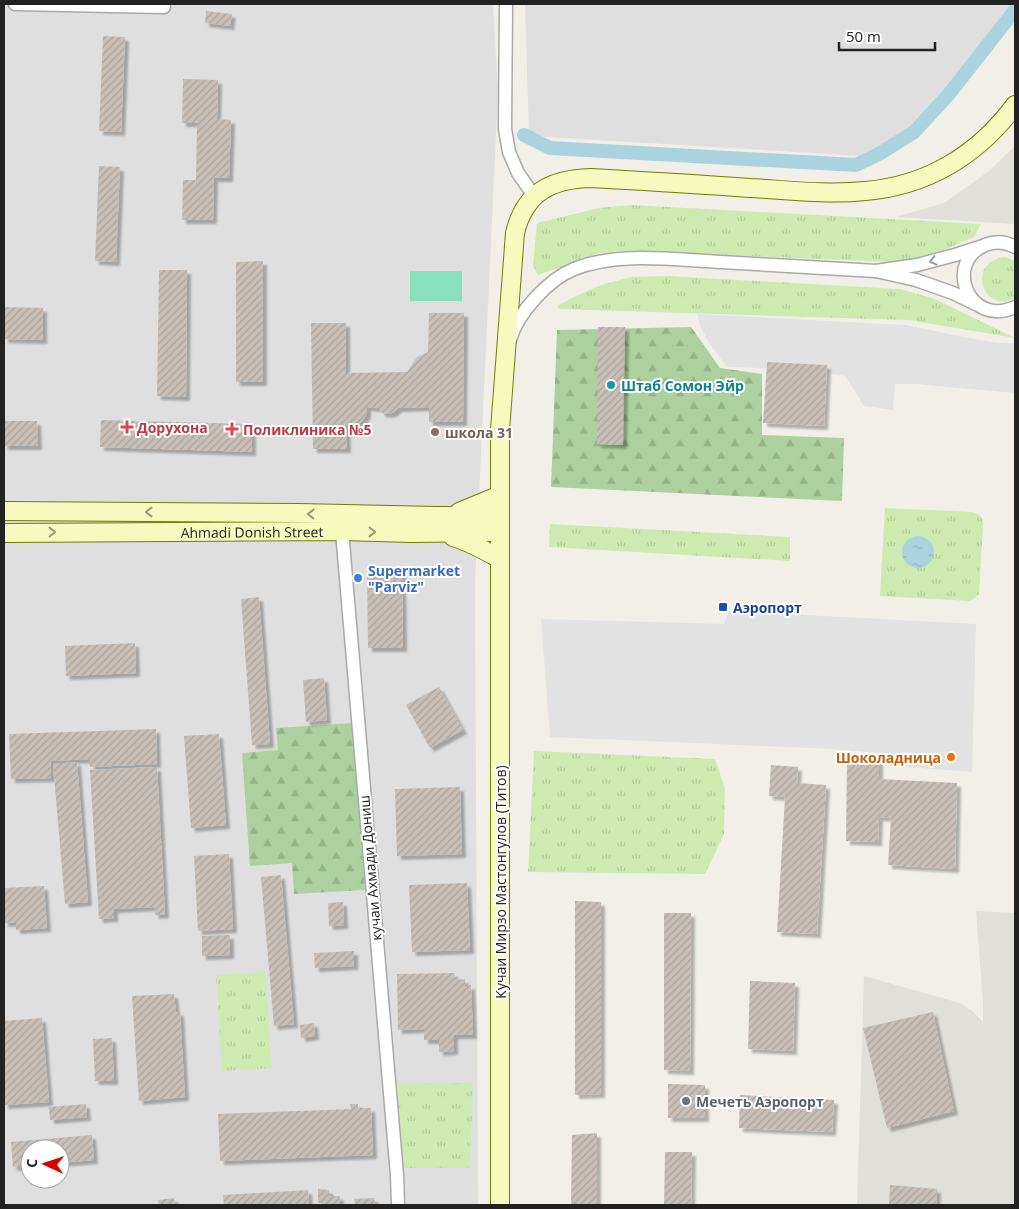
<svg xmlns="http://www.w3.org/2000/svg" width="1019" height="1209" viewBox="0 0 1019 1209" font-family="'Open Sans',sans-serif">
  <style>
    .residential { fill: #e0dfdf; fill-rule: evenodd }
    .airport { fill: #e1dfda }
    .grass { fill: url(#grass-tufts) }
    .forest { fill: url(#forest-firs) }
    .pitch { fill: #88e0be }
    .parking { fill: #e2e2e2 }
    .water { fill: url(#water-ripples) }
    .lines { fill: none; stroke-linecap: round; stroke-linejoin: round }
    .canal { stroke: #aad3df; stroke-width: 14 }
    .building { fill: url(#building-hatch); filter: url(#shadow) }
    .street-casing { stroke: #a9a9a9; stroke-width: 15 }
    .secondary-casing { stroke: #707d05; stroke-width: 20 }
    .street { stroke: #fff; stroke-width: 12 }
    .secondary { stroke: #f7fabf; stroke-width: 18 }
    .oneway { stroke: #9c9c9c }
    .oneway2 { stroke: #979978 }
    .culture-dot { fill: #0f9aa8; stroke: #fff; stroke-width: 2 }
    .health-dot { fill: #e0444e; stroke: #fff; stroke-width: 2 }
    .education-dot { fill: #8d6e63; stroke: #fff; stroke-width: 2 }
    .shop-dot { fill: #3f7fe0; stroke: #fff; stroke-width: 2 }
    .transit-dot { fill: #1a4fb4; stroke: #fff; stroke-width: 2 }
    .food-dot { fill: #e8710a; stroke: #fff; stroke-width: 2 }
    .worship-dot { fill: #6b7280; stroke: #fff; stroke-width: 2 }
    .labels { text-anchor: middle; dominant-baseline: central; stroke-width: 4; stroke-linejoin: round; paint-order: stroke }
    .culture-label { font-size: 14px; font-weight: bold; fill: #0d838f; stroke: #fff; text-anchor: start }
    .health-label { font-size: 14px; font-weight: bold; fill: #be3a42; stroke: #fff; text-anchor: start }
    .education-label { font-size: 14px; font-weight: bold; fill: #785e54; stroke: #fff; text-anchor: start }
    .street-label { font-size: 14px; fill: #222; stroke: #fff }
    .shop-label { font-size: 14px; font-weight: bold; fill: #366cbe; stroke: #fff; text-anchor: start }
    .transit-label { font-size: 14px; font-weight: bold; fill: #164399; stroke: #fff; text-anchor: start }
    .food-label { font-size: 14px; font-weight: bold; fill: #c56008; stroke: #fff; text-anchor: end }
    .worship-label { font-size: 14px; font-weight: bold; fill: #5b616d; stroke: #fff; text-anchor: start }
  </style>
  <defs>
    <pattern id="grass-tufts" width="24" height="20" patternUnits="userSpaceOnUse" patternTransform="scale(1.25)"><rect width="24" height="20" fill="#cdebb0"/><path d="M3 7l-1-3M5 7V3M7 7l1-3M15 17l-1-3M17 17v-4M19 17l1-3" fill="none" stroke="#b0c997"/></pattern>
    <pattern id="forest-firs" width="22" height="20" patternUnits="userSpaceOnUse" patternTransform="scale(1.25)"><rect width="22" height="20" fill="#add19e"/><path d="M5 1l3.5 6h-7zM16 11l3.5 6h-7z" fill="#95b388"/></pattern>
    <pattern id="water-ripples" width="26" height="14" patternUnits="userSpaceOnUse" patternTransform="scale(1.25)"><rect width="26" height="14" fill="#aad3df"/><path d="M2 4q2-2 4 0t4 0M15 11q2-2 4 0t4 0" fill="none" stroke="#92b5bf"/></pattern>
    <pattern id="building-hatch" width="6" height="6" patternUnits="userSpaceOnUse" patternTransform="scale(1.25)"><rect width="6" height="6" fill="#c7bfb8"/><path d="M-1 1l2-2M0 6l6-6M5 7l2-2" fill="none" stroke="#aba49e"/></pattern>
    <filter id="shadow"><feDropShadow dx="4" dy="4" stdDeviation="1" flood-color="#0004"/></filter>
  </defs>
  <rect width="100%" height="100%" fill="#f2efe9"/>
  <g class="residential">
    <path d="M4,4H493L498,93L475,581L478,1205H4ZM30,1149H60V1179H30Z"/>
    <polygon points="525,4 1015,4 1015,18 879,157 529,136"/>
  </g>
  <g class="airport">
    <polygon points="1015,146 1015,224 896,217 944,203 988,172"/>
    <polygon points="976,911 1015,913 1015,1205 857,1205 864,976 960,1003 972,1011 983,1022 983,1002"/>
  </g>
  <g class="grass">
    <polygon points="631,205 981,224 974,237 930,256 892,262 652,252 600,253 538,275 533,266 537,223 599,208"/>
    <path d="M1005,257L1015,261V298C983,315 965,262 1005,257Z"/>
    <polygon points="668,276 900,289 935,299 1015,338 909,320 559,309 557,306 576,296 601,285 631,277"/>
    <path d="M885,508L971,512C978,513 982,516 983,523L979,594L976,597L970,601L880,596Z"/>
    <polygon points="550,524 790,537 790,561 549,547"/>
    <polygon points="534,751 715,759 725,789 724,834 705,874 528,872"/>
    <polygon points="265,972 272,1068 222,1071 216,975"/>
    <polygon points="473,1083 470,1168 403,1168 398,1084"/>
  </g>
  <g class="forest">
    <polygon points="691,327 720,368 762,374 762,435 844,438 842,501 551,487 557,330"/>
    <polygon points="353,723 365,890 294,894 292,863 250,866 242,753 278,750 276,728"/>
  </g>
  <rect class="pitch" x="410" y="271" width="52" height="30"/>
  <g class="parking">
    <polygon points="698,314 906,325 959,336 997,343 1015,343 1015,393 915,384 895,384 893,410 864,406 845,376 827,373 827,365 767,362 766,368 727,367 709,343 699,323"/>
    <polygon points="729,611 976,624 972,772 882,765 879,753 834,749 550,737 541,619 724,624"/>
  </g>
  <circle class="water" cx="918" cy="552" r="16"/>
  <g class="lines">
    <polyline class="canal" points="524,135 550,148 856,165 879,154 914,132 949,94 1015,10"/>
  </g>
  <g class="building">
    <polygon points="206,11 232,14 230,26 205,23"/>
    <polygon points="103,36 125,37 121,132 99,131"/>
    <polygon points="183,79 218,80 217,119 231,120 229,178 214,178 213,220 182,220 183,180 196,180 197,123 182,123"/>
    <polygon points="99,166 120,167 116,262 95,261"/>
    <polygon points="263,261 263,382 236,382 236,262"/>
    <polygon points="159,270 187,270 186,397 157,396"/>
    <polygon points="4,307 43,308 43,340 4,339"/>
    <polygon points="429,313 464,313 463,422 429,422 429,407 398,408 394,412 389,414 382,413 379,408 367,407 367,414 363,420 357,425 346,426 347,449 313,449 311,323 346,323 346,373 407,372 417,357 428,352"/>
    <polygon points="598,327 625,327 623,445 597,444"/>
    <polygon points="767,362 827,365 824,426 763,423"/>
    <polygon points="101,420 252,424 252,452 100,447"/>
    <polygon points="4,421 37,421 38,446 4,446"/>
    <polygon points="402,570 403,648 368,648 367,571"/>
    <polygon points="259,597 270,744 252,745 241,599"/>
    <polygon points="135,643 136,673 66,676 65,646"/>
    <polygon points="324,678 327,720 306,722 303,680"/>
    <polygon points="439,687 463,730 430,748 406,705"/>
    <polygon points="156,729 157,764 90,767 90,759 51,761 51,778 11,779 9,734"/>
    <polygon points="219,734 226,825 191,828 184,736"/>
    <polygon points="847,758 879,758 879,779 957,783 955,869 888,865 891,818 879,817 878,842 846,841"/>
    <polygon points="77,762 88,902 65,904 53,764"/>
    <polygon points="771,765 798,767 797,783 826,785 817,934 777,932 785,797 769,796"/>
    <polygon points="157,767 165,914 155,915 154,907 114,909 114,918 99,919 90,770"/>
    <polygon points="460,787 462,854 397,856 395,789"/>
    <polygon points="229,854 233,929 198,931 194,856"/>
    <polygon points="281,875 294,1024 274,1026 261,877"/>
    <polygon points="467,883 470,950 412,952 409,885"/>
    <polygon points="44,886 47,928 16,930 16,922 4,923 4,888"/>
    <polygon points="575,901 601,902 601,1094 575,1095"/>
    <polygon points="343,902 344,925 329,926 328,903"/>
    <polygon points="664,913 691,913 690,1071 664,1070"/>
    <polygon points="230,935 230,955 202,956 202,936"/>
    <polygon points="354,951 354,966 315,968 314,953"/>
    <polygon points="454,973 455,980 465,979 465,987 471,985 473,1035 454,1035 454,1051 439,1052 439,1040 424,1040 424,1029 398,1030 397,974"/>
    <polygon points="750,981 795,983 793,1051 748,1049"/>
    <polygon points="174,994 176,1012 180,1012 185,1097 139,1101 132,996"/>
    <polygon points="933,1012 954,1111 887,1128 863,1028"/>
    <polygon points="42,1018 49,1102 4,1105 4,1021"/>
    <polygon points="314,1023 315,1036 301,1038 300,1025"/>
    <polygon points="112,1038 114,1081 95,1081 93,1039"/>
    <polygon points="668,1084 705,1085 705,1118 668,1118"/>
    <polygon points="740,1095 834,1100 832,1132 739,1128"/>
    <polygon points="86,1104 87,1117 50,1120 49,1107"/>
    <polygon points="350,1104 358,1104 358,1108 371,1108 373,1155 220,1161 218,1114 351,1109"/>
    <polygon points="597,1133 597,1205 571,1205 572,1135"/>
    <polygon points="92,1135 94,1160 60,1163 60,1149 30,1149 30,1165 13,1167 11,1142"/>
    <polygon points="665,1152 692,1152 691,1205 664,1205"/>
    <polygon points="890,1185 937,1189 936,1205 889,1205"/>
    <polygon points="318,1189 329,1190 329,1196 340,1196 339,1205 321,1205 321,1203 318,1203"/>
    <polygon points="308,1190 309,1205 224,1205 223,1195"/>
    <polygon points="174,1198 175,1205 159,1205 158,1200"/>
    <polygon points="374,1198 375,1205 355,1205 354,1199"/>
  </g>
  <g class="lines">
    <defs>
      <g id="street">
        <polyline points="15,4 164,7"/>
        <polyline points="506,4 505,129 509,152 518,173 534,196"/>
        <path d="M1015,247C1006,242 995,241 985,245C943,263 969,328 1015,307"/>
        <polyline points="976,304 953,293 916,280 876,271 917,265 955,255 980,247"/>
        <path d="M510,340C517,313 549,279 574,269C619,251 675,260 721,262C773,265 825,268 876,271"/>
        <polyline points="342,531 397,1175 398,1205"/>
      </g>
      <g id="secondary">
        <polyline points="4,511 299,513 436,516 500,516"/>
        <polyline points="459,512 500,495"/>
        <path id="s1" d="M4,533L342,531L412,533L500,532"/>
        <path d="M453,537C470,542 484,550 500,559"/>
        <path d="M500,1205V430L515,233C525,192 551,179 591,178C644,181 697,184 750,188C788,190 827,195 865,191C927,186 978,155 1015,105"/>
      </g>
    </defs>
    <use href="#street" class="street-casing"/>
    <use href="#secondary" class="secondary-casing"/>
    <use href="#street" class="street"/>
    <use href="#secondary" class="secondary"/>
  </g>
  <defs><path id="oneway-chevron" d="M-2-3.5L2.5 0L-2 3.5" fill="none" stroke-width="1.6" stroke-linecap="round" stroke-linejoin="round" transform="scale(1.25)"/></defs>
  <use class="oneway" href="#oneway-chevron" transform="translate(933 261) rotate(166)"/>
  <g class="oneway2">
    <use href="#oneway-chevron" transform="translate(149 512) rotate(-180)"/>
    <use href="#oneway-chevron" transform="translate(311 514) rotate(-179)"/>
    <use href="#oneway-chevron" transform="translate(52 532) rotate(-1)"/>
    <use href="#oneway-chevron" transform="translate(372 532) rotate(1)"/>
  </g>
  <circle class="culture-dot" cx="611" cy="385" r="5"/>
  <g class="health-dot">
    <path d="M124.5 419.5h5v5h5v5h-5v5h-5v-5h-5v-5h5z"/>
    <path d="M229.5 421.5h5v5h5v5h-5v5h-5v-5h-5v-5h5z"/>
  </g>
  <circle class="education-dot" cx="435" cy="432" r="5"/>
  <circle class="shop-dot" cx="358" cy="578" r="5"/>
  <rect class="transit-dot" x="718" y="602" width="10" height="10" rx="2.5"/>
  <circle class="food-dot" cx="951" cy="757" r="5"/>
  <circle class="worship-dot" cx="686" cy="1101" r="5"/>
  <g class="labels">
    <g class="culture-label">
      <text x="621" y="385">Штаб Сомон Эйр</text>
    </g>
    <g class="health-label">
      <text x="137" y="427">Дорухона</text>
      <text x="243" y="429">Поликлиника №5</text>
    </g>
    <g class="education-label">
      <text x="445" y="432">школа 31</text>
    </g>
    <g class="street-label">
      <text stroke="none"><textPath href="#s1" startOffset="248">Ahmadi Donish Street</textPath></text>
      <text transform="translate(370 868) rotate(-95)">кучаи Ахмади Дониш</text>
      <text transform="translate(500 882) rotate(-90)">Кучаи Мирзо Мастонгулов (Титов)</text>
    </g>
    <g class="shop-label">
      <text x="368" y="570">Supermarket<tspan x="368" dy="16">"Parviz"</tspan></text>
    </g>
    <g class="transit-label">
      <text x="733" y="607">Аэропорт</text>
    </g>
    <g class="food-label">
      <text x="941" y="757">Шоколадница</text>
    </g>
    <g class="worship-label">
      <text x="696" y="1101">Мечеть Аэропорт</text>
    </g>
  </g>
  <rect width="1019" height="1209" fill="none" stroke="#222222" stroke-width="10"/>
  <g transform="translate(45 1164) rotate(273)"><circle r="24" fill="#ffffff" stroke="#a7a7a7"/>
  <path d="M0-4L9 19L0 12L-9 19Z" fill="#d40000"/>
  <text y="-8" font-size="14" font-weight="bold" text-anchor="middle" fill="#222222">С</text>
  </g>
  <path d="M839 42v8h96v-8" fill="none" stroke="#222222" stroke-width="2.5"/>
  <text x="846" y="42" font-size="15" fill="#222222" stroke="#ffffff" stroke-width="4" paint-order="stroke">50 m</text>
</svg>
